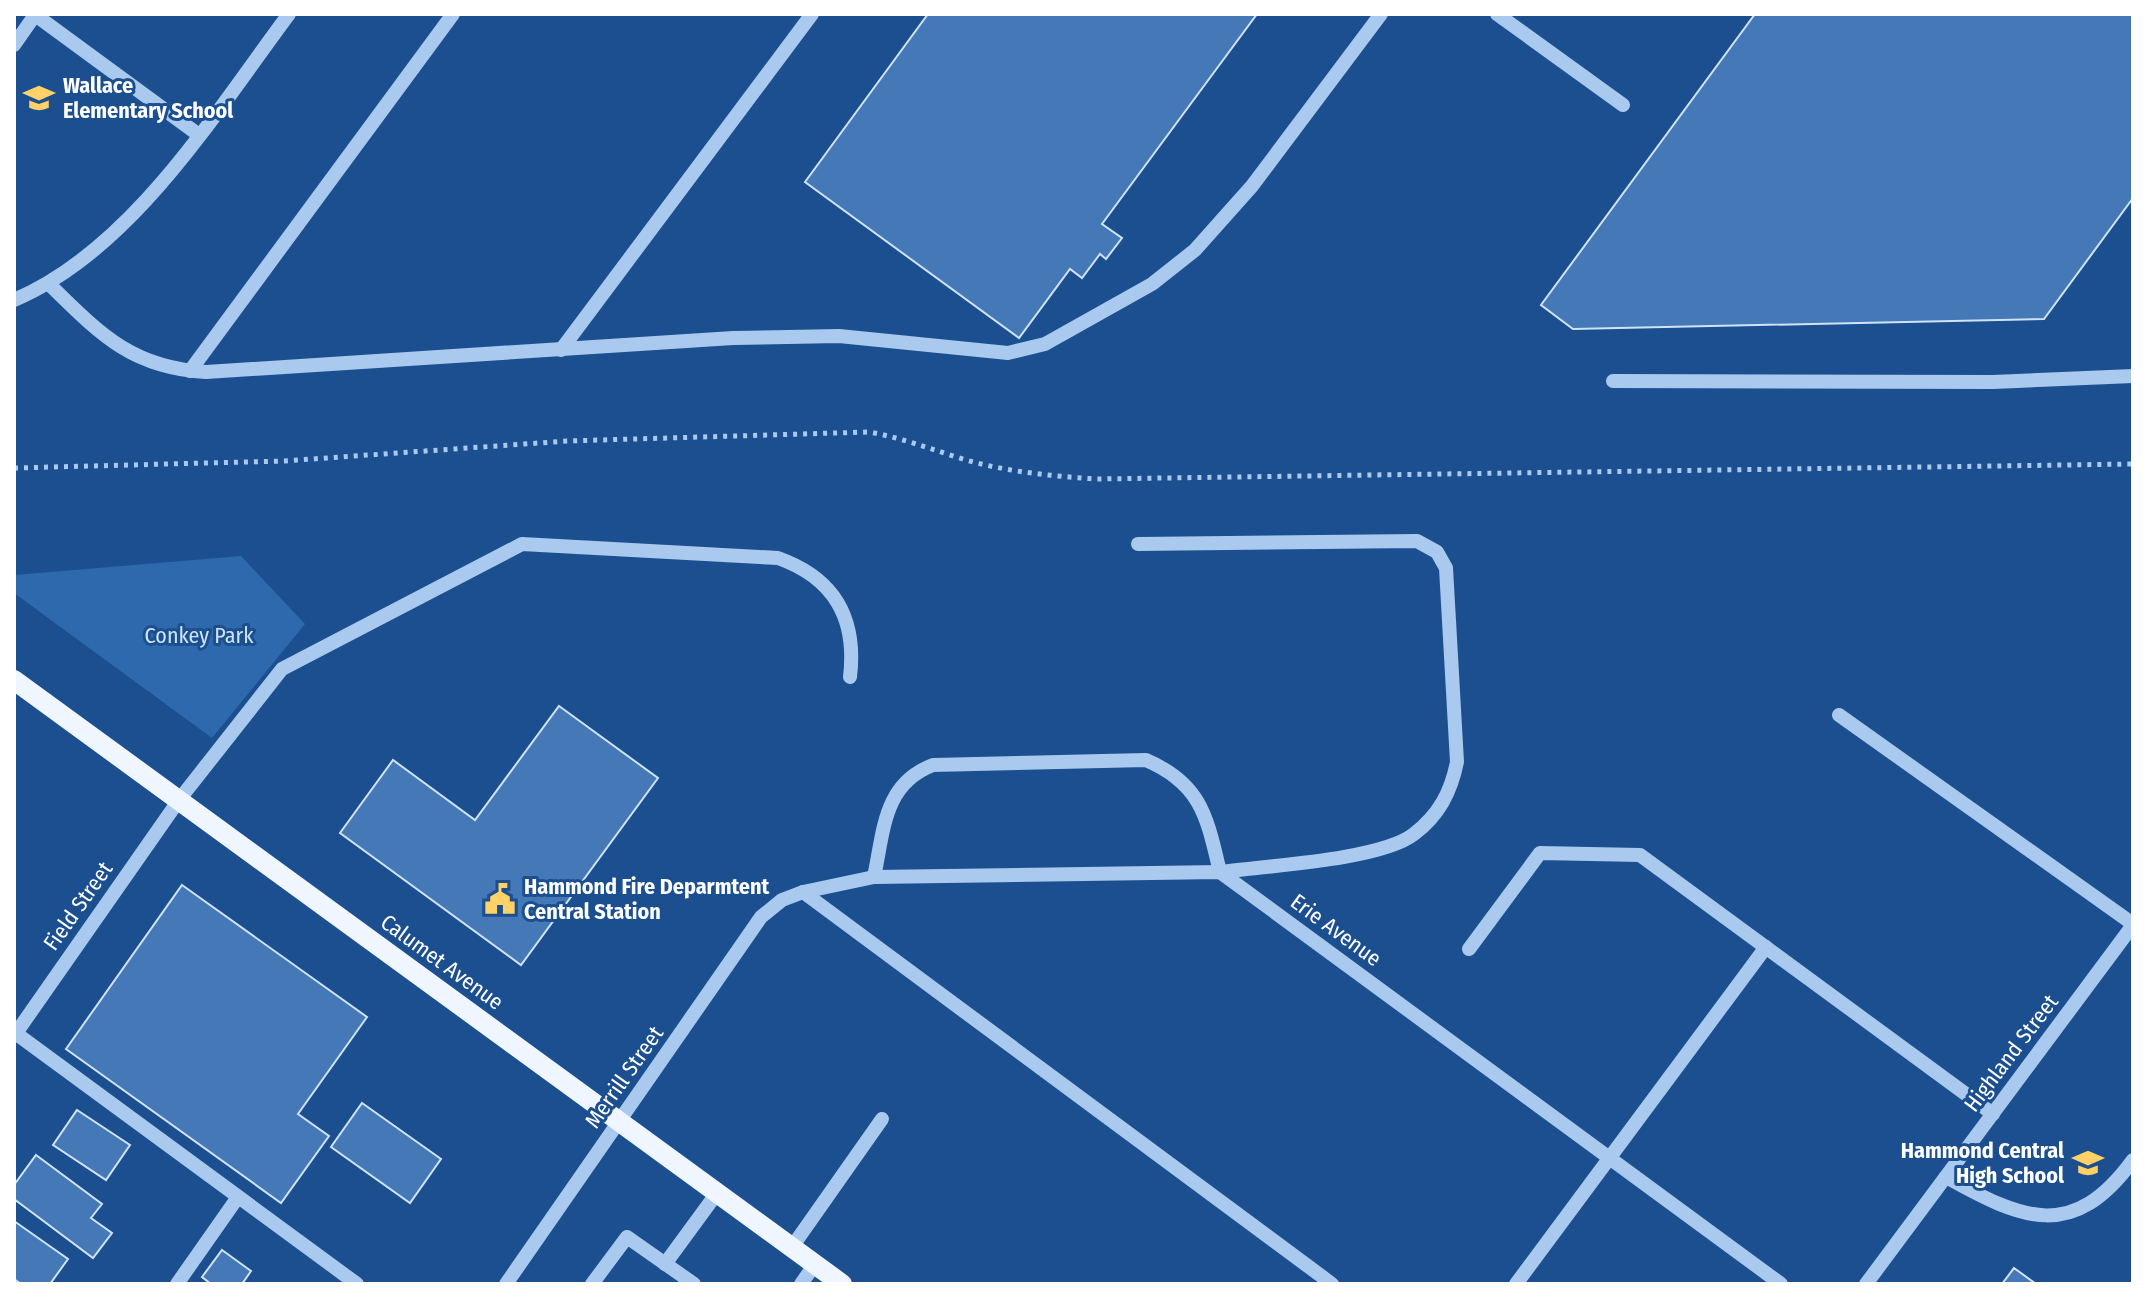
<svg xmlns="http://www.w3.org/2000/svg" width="2147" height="1298" viewBox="0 0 2147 1298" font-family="'Fira Sans Condensed',sans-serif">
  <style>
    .green { fill: #2e69ad }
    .building { fill: #4478b7; stroke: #cfe3fa; stroke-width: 2 }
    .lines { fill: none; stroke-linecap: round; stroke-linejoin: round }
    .path { stroke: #a9c9ee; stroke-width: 5; stroke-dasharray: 4 6; stroke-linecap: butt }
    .minor { stroke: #a9c9ee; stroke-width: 14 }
    .major { stroke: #f0f6ff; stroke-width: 20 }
    .labels { text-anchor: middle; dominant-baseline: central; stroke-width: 6; stroke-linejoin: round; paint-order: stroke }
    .poi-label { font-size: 22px; font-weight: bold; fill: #fff; stroke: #1b4f8f; text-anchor: start }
    .park-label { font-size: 22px; fill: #cfe3fa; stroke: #1b4f8f }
    .street-label { font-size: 22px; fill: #fff; stroke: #1b4f8f }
  </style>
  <rect width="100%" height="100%" fill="#1b4f8f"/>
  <polygon class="green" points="241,556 305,624 212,738 14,593 14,575"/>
  <g class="building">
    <polygon points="928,14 1257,14 1102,224 1122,238 1106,259 1100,254 1082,278 1070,269 1019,338 805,182"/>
    <polygon points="1755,14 2133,14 2133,198 2044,319 1573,329 1541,305"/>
    <polygon points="559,706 658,778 521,965 340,833 393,760 475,820"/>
    <polygon points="182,885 367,1017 298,1114 329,1136 281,1203 66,1049"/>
    <polygon points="362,1103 441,1159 410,1203 331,1147"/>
    <polygon points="77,1110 130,1145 106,1180 53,1145"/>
    <polygon points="36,1155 102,1204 91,1218 112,1233 93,1258 14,1199 14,1185"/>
    <polygon points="14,1221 68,1259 50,1284 21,1284 14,1279"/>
    <polygon points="222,1250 251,1271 242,1284 211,1284 202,1277"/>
    <polygon points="2014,1268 2036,1284 2002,1284"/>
  </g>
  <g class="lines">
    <path class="path" d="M14,468L284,461L567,441L869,432C903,438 933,450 966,460C1008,472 1052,476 1096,479L2133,464"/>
    <g class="minor">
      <polyline points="34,14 199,135"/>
      <polyline points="1497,14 1623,105"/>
      <polyline points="14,45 35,15"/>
      <path d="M50,285C100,334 132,368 206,372L733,338L839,336L1008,353L1045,344L1152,284L1195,250L1252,186L1381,14"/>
      <path d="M14,300C132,250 214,114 289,14"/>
      <polyline points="561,350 812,14"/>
      <polyline points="190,371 453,14"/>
      <polyline points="1613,381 1993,382 2133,376"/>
      <polyline points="1839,715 2133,924"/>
      <path d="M874,877C884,831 883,784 933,765L1146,760C1202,784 1207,818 1220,872C1265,866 1381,860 1414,834C1439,815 1451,792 1457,762L1446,568L1437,552L1417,541L1138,544"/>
      <polyline points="803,892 1332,1284"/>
      <polyline points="1469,949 1540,853 1640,855 1993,1114"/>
      <polyline points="14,1032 357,1284"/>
      <path d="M14,1036L179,800L282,669L522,544L778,558C834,578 857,618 850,677"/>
      <path d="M1946,1177C2023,1220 2073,1242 2133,1160"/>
      <polyline points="792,1247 882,1119"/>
      <polyline points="665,1264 717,1193"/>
      <polyline points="177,1284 238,1197"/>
      <polyline points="506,1284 761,917 782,900 803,892 874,877 1220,872 1781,1284"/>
      <polyline points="592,1284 627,1237 694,1284"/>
      <polyline points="801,1284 815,1264"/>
      <polyline points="1516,1284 1766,947"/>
      <polyline points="1866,1284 2133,925"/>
    </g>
    <polyline class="major" points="14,680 842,1284"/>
  </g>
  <defs>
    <symbol id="school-bare" viewBox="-9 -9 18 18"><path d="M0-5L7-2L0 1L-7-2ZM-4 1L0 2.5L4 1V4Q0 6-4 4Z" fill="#ffd166" stroke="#1b4f8f" stroke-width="2.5" paint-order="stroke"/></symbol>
    <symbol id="civic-bare" viewBox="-9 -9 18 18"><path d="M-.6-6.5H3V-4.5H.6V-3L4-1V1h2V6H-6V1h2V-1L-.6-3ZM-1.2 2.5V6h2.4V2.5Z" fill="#ffd166" stroke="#1b4f8f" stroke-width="2.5" paint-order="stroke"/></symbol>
  </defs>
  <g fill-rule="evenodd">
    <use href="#school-bare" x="17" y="76" width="44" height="44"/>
    <use href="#civic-bare" x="478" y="877" width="44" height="44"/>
    <use href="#school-bare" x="2066" y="1141" width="44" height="44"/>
  </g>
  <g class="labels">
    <g class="poi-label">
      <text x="63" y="85">Wallace<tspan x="63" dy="25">Elementary School</tspan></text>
      <text x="524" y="886">Hammond Fire Deparmtent<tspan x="524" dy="25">Central Station</tspan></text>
      <text x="2064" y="1150" text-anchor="end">Hammond Central<tspan x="2064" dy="25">High School</tspan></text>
    </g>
    <g class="park-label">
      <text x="199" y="635">Conkey Park</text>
    </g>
    <g class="street-label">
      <text transform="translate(78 906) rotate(-55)">Field Street</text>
      <text transform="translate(1336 930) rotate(36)">Erie Avenue</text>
      <text transform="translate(442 962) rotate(36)">Calumet Avenue</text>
      <text transform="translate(2011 1053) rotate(-53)">Highland Street</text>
      <text transform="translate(624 1077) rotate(-55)">Merrill Street</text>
    </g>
  </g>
  <rect width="2147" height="1298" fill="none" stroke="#ffffff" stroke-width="32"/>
</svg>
